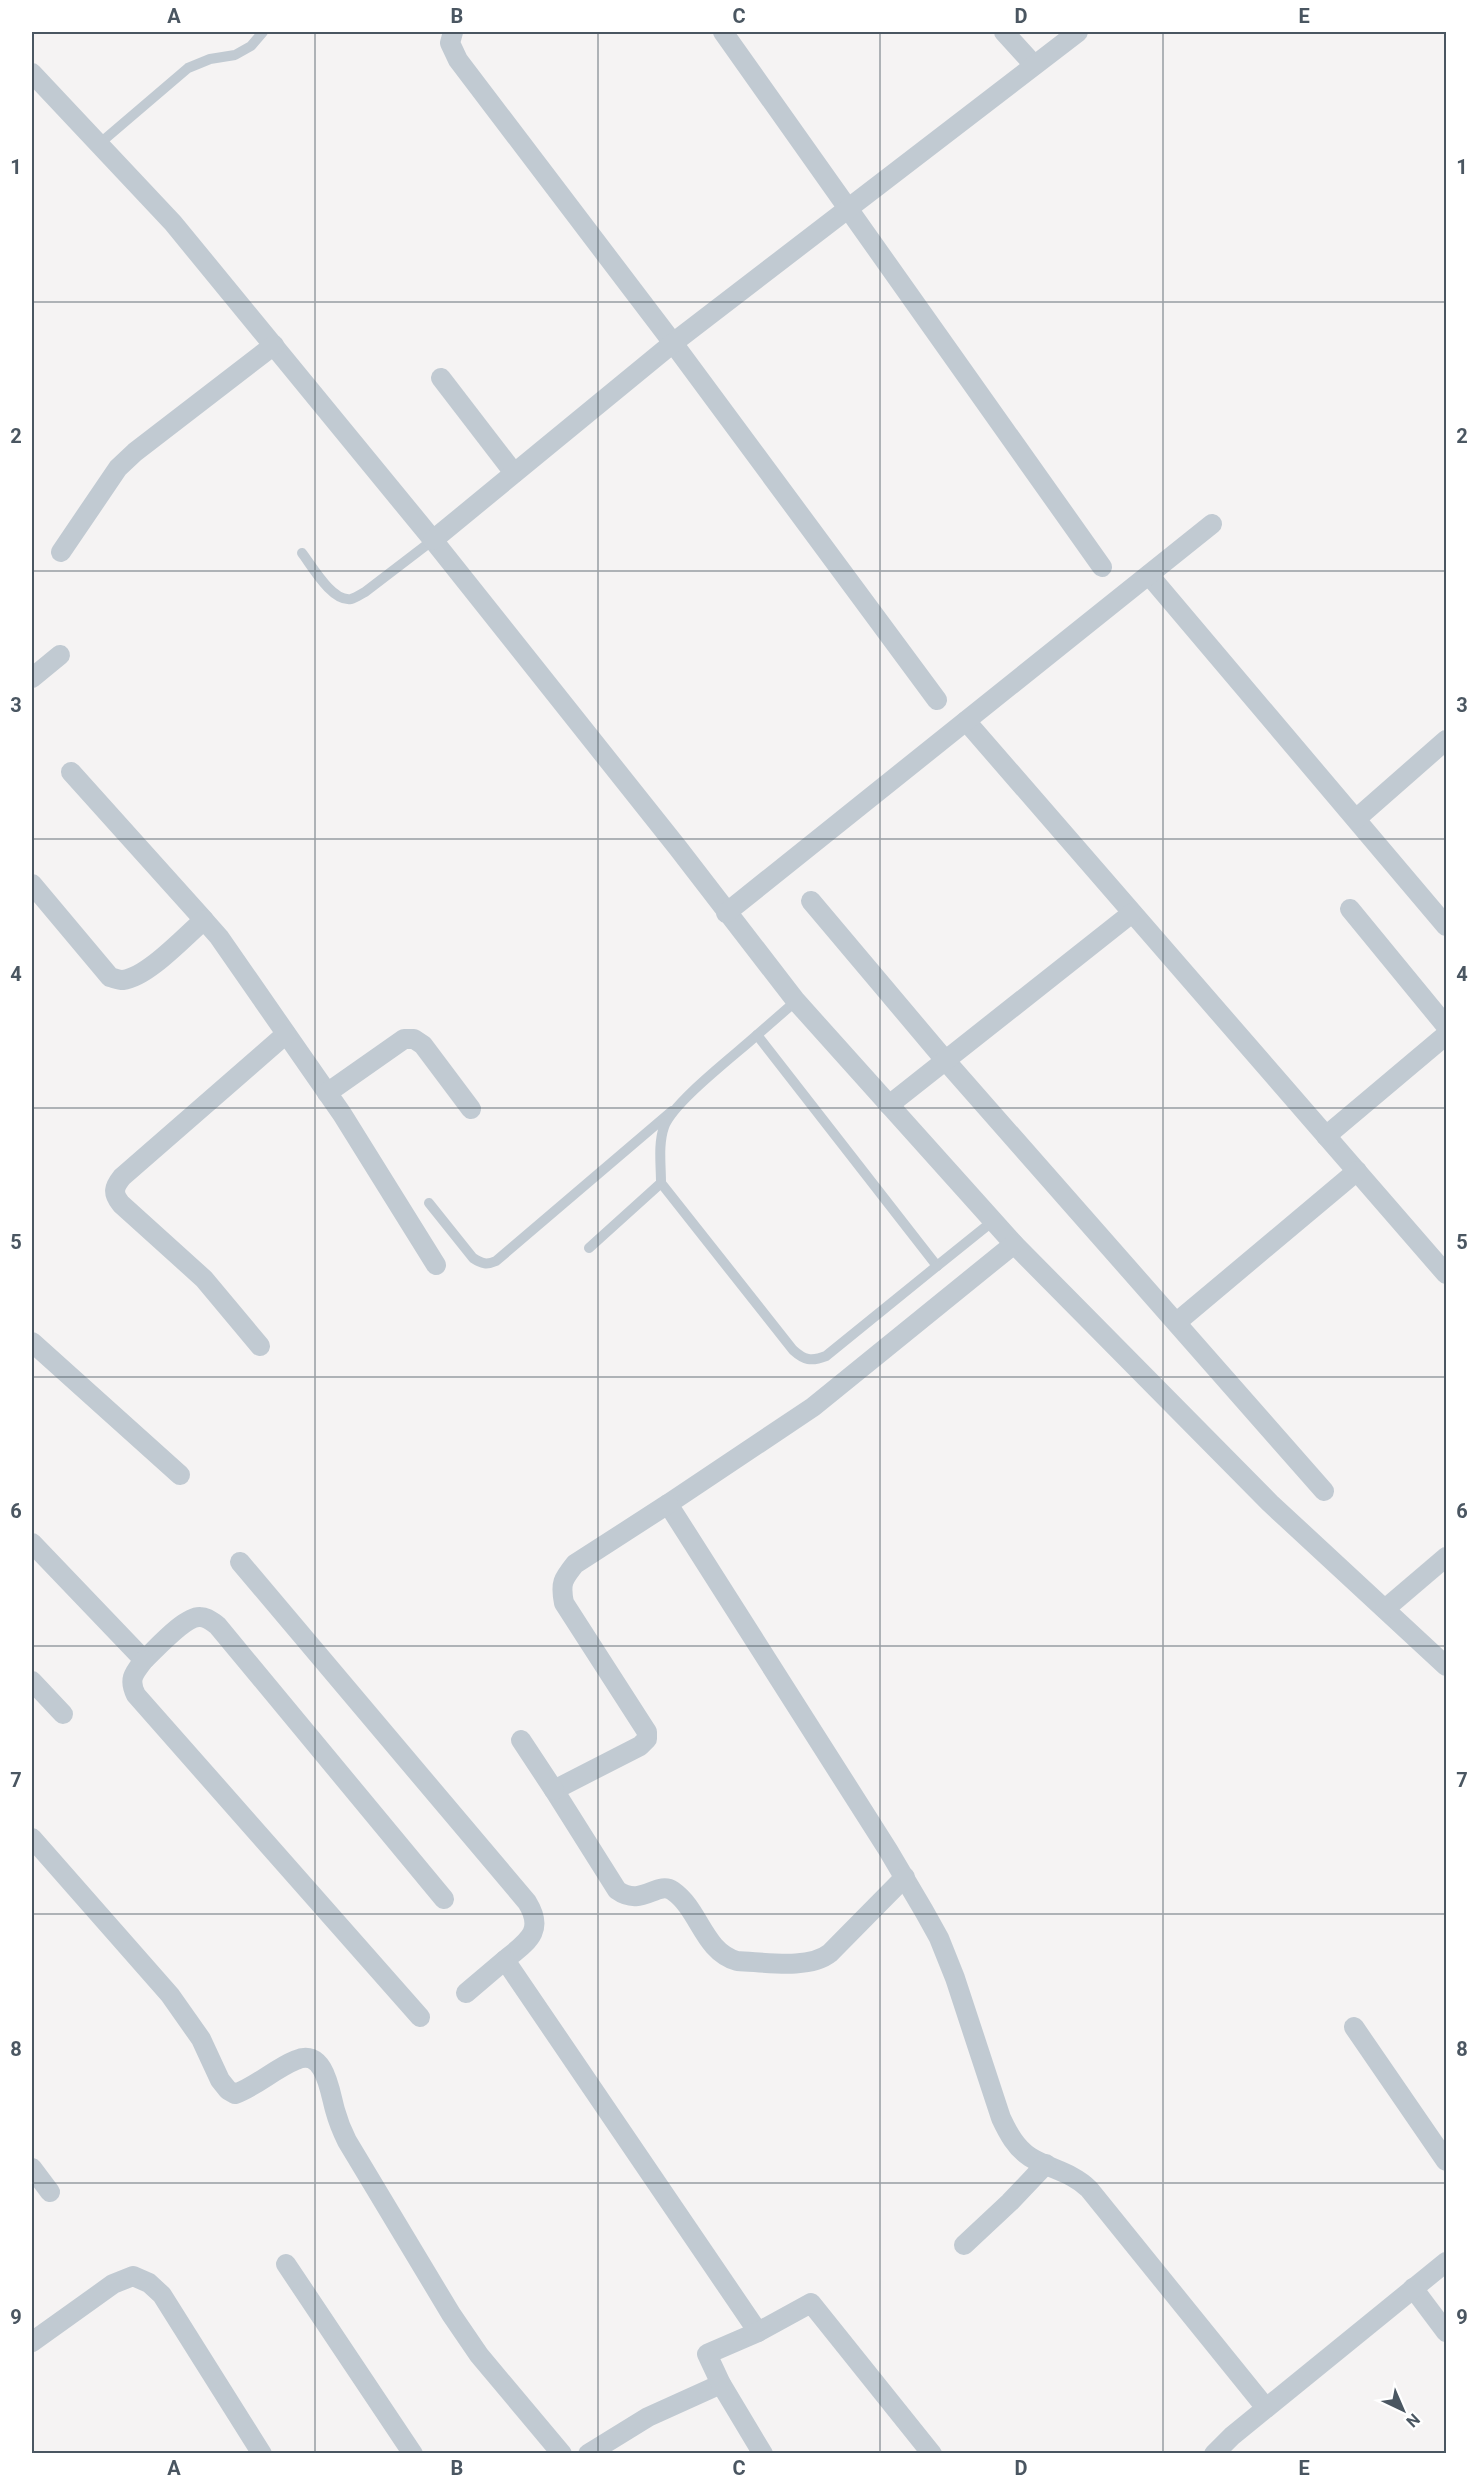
<svg xmlns="http://www.w3.org/2000/svg" width="1478" height="2485" viewBox="0 0 1478 2485" font-family="Roboto,sans-serif">
  <style>
    .lines { fill: none; stroke-linecap: round; stroke-linejoin: round }
    .service { stroke: #c1cad2; stroke-width: 10 }
    .minor { stroke: #c1cad2; stroke-width: 20 }
    .grid { fill: none; stroke: #4a5661; stroke-width: 1.5; stroke-opacity: 0.55 }
    .neatline { fill: none; stroke: #4a5661; stroke-width: 2 }
    .grid-label { font-size: 20px; text-anchor: middle; font-weight: bold; fill: #4a5661 }
  </style>
  <rect width="100%" height="100%" fill="#f5f3f3"/>
  <g class="lines">
    <g class="service">
      <polyline points="99,144 188,68 210,59 235,55 251,46 263,32"/>
      <path d="M302,553C312,566 332,602 351,599C356,598 361,594 365,592L433,540"/>
      <polyline points="796,1001 757,1035 937,1266 993,1221"/>
      <path d="M661,1183L793,1350C804,1360 811,1362 826,1356L937,1266"/>
      <path d="M429,1203L473,1258C482,1264 487,1265 496,1261L672,1111"/>
      <path d="M589,1248L661,1183C661,1165 658,1144 664,1127C673,1102 735,1055 757,1035"/>
    </g>
    <g class="minor">
      <polyline points="453,32 450,43 458,60 673,343 937,700"/>
      <polyline points="723,32 1102,567"/>
      <polyline points="1004,32 1034,65"/>
      <polyline points="32,73 173,223 433,540 678,848 796,1001 1014,1244 1270,1503 1446,1666"/>
      <polyline points="441,378 514,473"/>
      <polyline points="433,540 673,343 1078,32"/>
      <polyline points="61,552 118,468 135,452 274,345"/>
      <polyline points="1149,575 1446,926"/>
      <polyline points="32,678 60,655"/>
      <polyline points="966,721 1446,1274"/>
      <polyline points="71,772 204,920"/>
      <polyline points="1356,819 1446,740"/>
      <path d="M32,884L110,977C114,978 119,980 123,980C148,977 185,936 204,920L219,937L342,1114L436,1265"/>
      <polyline points="811,901 945,1060 1324,1491"/>
      <polyline points="1350,909 1446,1026"/>
      <polyline points="726,913 1212,524"/>
      <polyline points="327,1093 404,1039 414,1039 423,1045 471,1109"/>
      <polyline points="889,1105 1132,913"/>
      <polyline points="1326,1136 1446,1035"/>
      <path d="M1014,1244L813,1407L668,1504L888,1850L924,1911L939,1938L955,1978L1001,2118C1008,2133 1016,2148 1030,2157C1049,2169 1072,2172 1089,2189L1266,2408"/>
      <polyline points="1177,1322 1357,1171"/>
      <polyline points="32,1342 180,1475"/>
      <path d="M260,1346L204,1279L121,1204C112,1193 114,1187 122,1177L286,1034"/>
      <path d="M668,1504L575,1564C563,1579 560,1583 564,1603L647,1732V1739L640,1746L554,1790L617,1890C642,1908 657,1880 673,1891C700,1910 703,1951 737,1961C764,1962 809,1970 830,1953L905,1877"/>
      <path d="M32,1543L144,1660C156,1649 185,1616 200,1617C207,1617 211,1621 217,1625L444,1899"/>
      <path d="M240,1562L527,1902C545,1931 528,1941 505,1960L758,2332"/>
      <polyline points="1385,1609 1446,1557"/>
      <path d="M144,1660C134,1673 128,1679 136,1695L420,2017"/>
      <polyline points="32,1681 63,1714"/>
      <polyline points="521,1740 554,1790"/>
      <path d="M32,1838L170,1995L201,2039L220,2080L228,2090L235,2094C257,2086 274,2069 296,2060C325,2047 330,2093 335,2110C338,2121 342,2131 347,2141L451,2314L479,2355L562,2454"/>
      <polyline points="466,1993 505,1960"/>
      <polyline points="1354,2027 1446,2161"/>
      <polyline points="32,2168 50,2192"/>
      <polyline points="964,2245 1010,2202 1046,2164"/>
      <polyline points="286,2264 413,2454"/>
      <polyline points="1413,2288 1446,2332"/>
      <polyline points="32,2342 113,2284 133,2276 149,2283 162,2295 262,2454"/>
      <polyline points="588,2454 648,2417 721,2384"/>
      <polyline points="763,2454 721,2384 707,2354 758,2332 811,2303 932,2454"/>
      <polyline points="1214,2454 1232,2436 1446,2262"/>
    </g>
  </g>
  <path class="grid" d="M315,32V2454M598,32V2454M880,32V2454M1163,32V2454M32,302H1446M32,571H1446M32,839H1446M32,1108H1446M32,1377H1446M32,1646H1446M32,1914H1446M32,2183H1446"/>
  <rect width="1478" height="2485" fill="none" stroke="#ffffff" stroke-width="66"/>
  <g transform="translate(1403 2410) rotate(136)" stroke="#ffffff" stroke-width="4.5" paint-order="stroke">
  <path d="M0-4.5L10 22L0 15L-10 22Z" fill="#4a5661"/>
  <text y="-9" font-size="16" font-weight="bold" text-anchor="middle" fill="#4a5661">N</text>
  </g>
  <rect x="33" y="33" width="1412" height="2419" class="neatline"/>
  <g class="grid-label">
    <text x="174" y="23">A</text>
    <text x="457" y="23">B</text>
    <text x="739" y="23">C</text>
    <text x="1021" y="23">D</text>
    <text x="1304" y="23">E</text>
    <text x="16" y="174">1</text>
    <text x="1462" y="174">1</text>
    <text x="16" y="443">2</text>
    <text x="1462" y="443">2</text>
    <text x="16" y="712">3</text>
    <text x="1462" y="712">3</text>
    <text x="16" y="981">4</text>
    <text x="1462" y="981">4</text>
    <text x="16" y="1249">5</text>
    <text x="1462" y="1249">5</text>
    <text x="16" y="1518">6</text>
    <text x="1462" y="1518">6</text>
    <text x="16" y="1787">7</text>
    <text x="1462" y="1787">7</text>
    <text x="16" y="2056">8</text>
    <text x="1462" y="2056">8</text>
    <text x="16" y="2324">9</text>
    <text x="1462" y="2324">9</text>
    <text x="174" y="2475">A</text>
    <text x="457" y="2475">B</text>
    <text x="739" y="2475">C</text>
    <text x="1021" y="2475">D</text>
    <text x="1304" y="2475">E</text>
  </g>
</svg>
